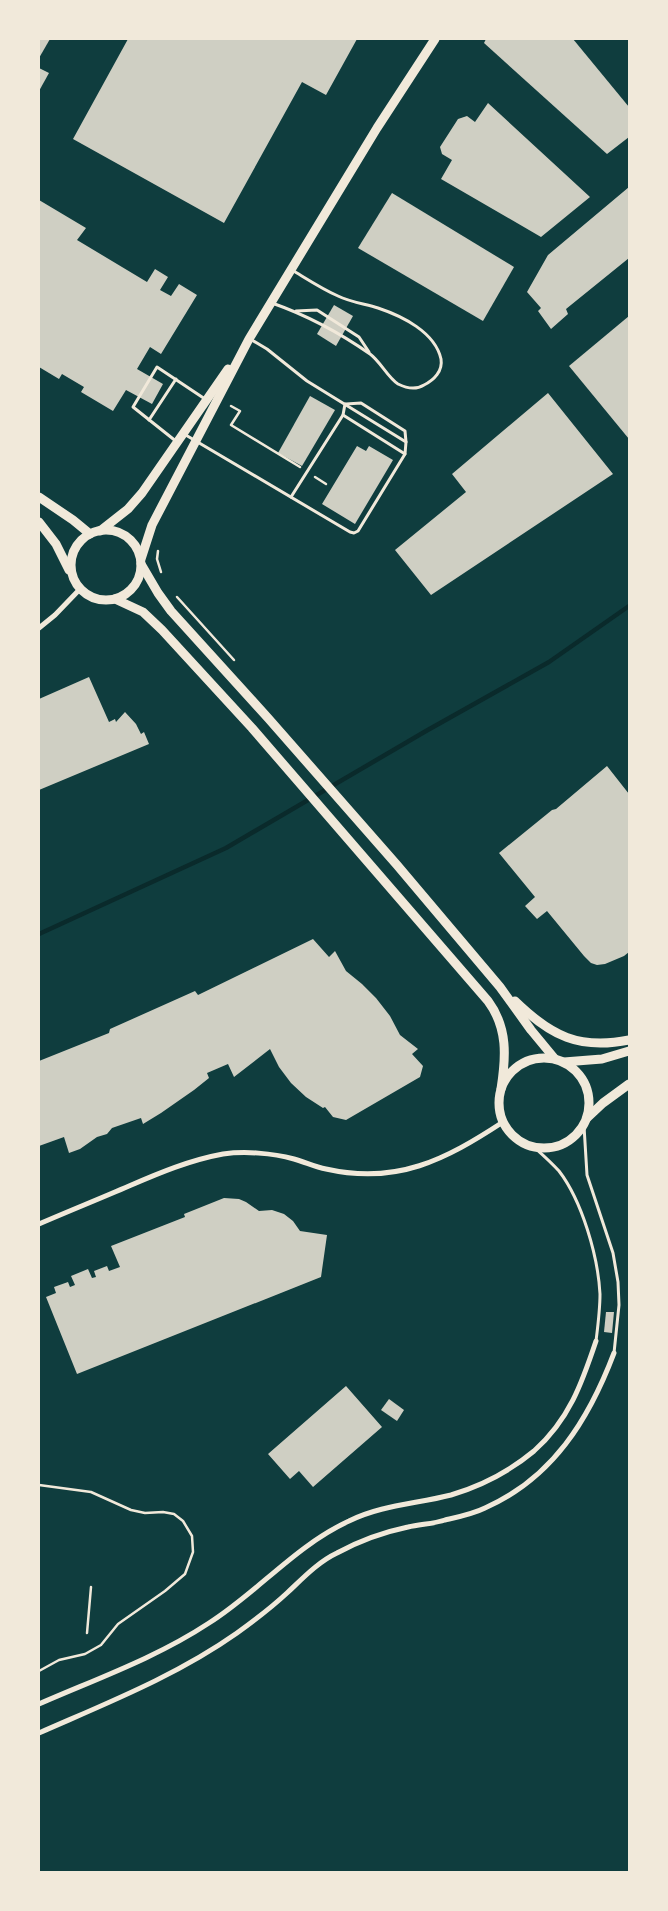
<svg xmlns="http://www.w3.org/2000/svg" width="668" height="1911" viewBox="0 0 668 1911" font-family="Spectral,serif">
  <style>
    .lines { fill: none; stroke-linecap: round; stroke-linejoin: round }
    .stream { stroke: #0a2a2b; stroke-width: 4.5 }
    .building { fill: #cfcfc3 }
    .path { stroke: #f1e9da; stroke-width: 2.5 }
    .service { stroke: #f1e9da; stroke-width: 3 }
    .minor { stroke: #f1e9da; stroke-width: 5 }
    .tertiary { stroke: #f1e9da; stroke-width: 9 }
    .secondary { stroke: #f1e9da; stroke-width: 9 }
  </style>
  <rect width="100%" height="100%" fill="#0f3d3e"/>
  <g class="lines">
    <polyline class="stream" points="39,934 226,848 426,731 549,662 629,606"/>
  </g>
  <g class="building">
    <polygon points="39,39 50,39 39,58"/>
    <polygon points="128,39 357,39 326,95 302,82 224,223 73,139"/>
    <polygon points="486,39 573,39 629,107 629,137 607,154 484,43"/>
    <polygon points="39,68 49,73 39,91"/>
    <polygon points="488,103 590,197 541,237 441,179 452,160 442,154 440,147 458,119 467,116 475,122"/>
    <polygon points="629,187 629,258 566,309 568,314 551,329 538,311 541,308 527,292 548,255"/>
    <polygon points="392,193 514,267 483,321 358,248"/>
    <polygon points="39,200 86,228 77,240 147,282 155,269 168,277 160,290 171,296 179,284 197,295 161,354 150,347 137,369 163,384 152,404 126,390 113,411 81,392 84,387 62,374 59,379 39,367"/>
    <polygon points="334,305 353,316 336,346 317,334"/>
    <polygon points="629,316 629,439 569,366"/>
    <polygon points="548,393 613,474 431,595 395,550 466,492 452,474"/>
    <polygon points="310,396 335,410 302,466 278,453"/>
    <polygon points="357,446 366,451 369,446 393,460 355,524 322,504"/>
    <polygon points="89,677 109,722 115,719 116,722 125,712 136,724 141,734 144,732 149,744 39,790 39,699"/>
    <polygon points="607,766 629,794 629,952 624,956 605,964 597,965 591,963 584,956 547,911 537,919 525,906 535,897 499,853 552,810 556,809"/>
    <polygon points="313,939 329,957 335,951 346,971 362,984 376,998 390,1016 400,1035 418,1049 412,1054 423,1066 420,1077 346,1120 333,1117 325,1107 323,1108 306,1097 291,1083 279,1067 270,1049 234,1077 228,1064 207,1073 209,1078 194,1090 161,1113 143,1124 141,1118 112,1128 107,1134 97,1137 80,1149 69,1153 64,1137 39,1146 39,1061 109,1033 110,1029 195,991 198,995"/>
    <polygon points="224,1198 239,1199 246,1202 259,1211 272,1210 284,1214 293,1221 300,1231 327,1235 321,1277 77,1374 46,1297 56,1293 54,1287 68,1282 70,1287 75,1285 71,1276 88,1269 92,1278 96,1277 94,1271 107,1266 109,1271 120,1267 111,1246 185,1217 184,1214"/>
    <polygon points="606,1312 614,1312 612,1333 604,1332"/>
    <polygon points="346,1386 382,1427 313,1487 299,1471 290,1479 268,1454"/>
    <polygon points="389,1399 404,1410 397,1421 381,1410"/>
  </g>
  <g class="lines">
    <g class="path">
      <polyline points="231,406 240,411 231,425 300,467"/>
      <polyline points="315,477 326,484"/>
      <polyline points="158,551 157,559 161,572"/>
      <polyline points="177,597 234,660"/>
      <polyline points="39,1485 91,1492 131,1510 145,1513 163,1512 174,1514 183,1521 192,1536 193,1552 185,1574 165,1591 118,1624 101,1645 85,1654 59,1660 39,1671"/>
      <polyline points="87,1633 91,1587"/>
    </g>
    <g class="service">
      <path d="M272,303C306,315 340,333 370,354C380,361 388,378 398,384C406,388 416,390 424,385C434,380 443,371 441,359C435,332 402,316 378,308C365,304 350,302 338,296C322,289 307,279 292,270"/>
      <polyline points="296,311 317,310 359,337 369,352"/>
      <polyline points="346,404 361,403 405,431 406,442"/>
      <polyline points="343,415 405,454"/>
      <polyline points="149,420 176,379"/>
      <polyline points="184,434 350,532 354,533 358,531 405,454 406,442 307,381 267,349 250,339"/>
      <polyline points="177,442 133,407 157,367 205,399"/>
      <polyline points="291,497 343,415 345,404"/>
      <polyline points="584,1126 587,1175 613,1253 618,1282 619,1305 614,1353"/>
      <path d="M534,1147C543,1155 551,1162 559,1171C582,1201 598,1256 600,1294C600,1310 598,1325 596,1341"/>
    </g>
    <g class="minor">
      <polyline points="39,628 55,615 80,589"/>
      <path d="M39,1224C69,1211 99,1199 129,1186C159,1173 190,1160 223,1154C245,1151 272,1153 294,1159C305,1162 315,1167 326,1169C397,1185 445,1160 503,1122"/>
      <path d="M39,1704C96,1679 156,1658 209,1623C258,1592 295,1546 349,1521C381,1505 416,1504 451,1495C481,1486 510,1471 534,1451C569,1420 582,1383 596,1341"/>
      <path d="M39,1733C107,1703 176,1676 237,1633C255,1620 272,1607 287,1593C303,1578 318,1562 337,1553C359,1541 384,1532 408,1527C420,1524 433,1524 445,1520C458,1517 473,1514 485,1508C553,1478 589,1419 614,1353"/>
    </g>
    <g class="tertiary">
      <polyline points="100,531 128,509 142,493 228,369"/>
      <polyline points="141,559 152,525 249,339 377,128 435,39"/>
    </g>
    <g class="secondary">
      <polyline points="39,497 73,520 90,534"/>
      <polyline points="39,522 56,544 69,570"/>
      <circle cx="106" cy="565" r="35"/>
      <polyline points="141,564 158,593 171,611 268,718 397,865 500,987 531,1030 555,1059"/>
      <path d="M115,599L143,612L162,630L252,728L488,1001C508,1028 506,1057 501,1089"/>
      <path d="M515,1001C551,1036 579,1050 629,1040"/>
      <circle cx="544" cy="1103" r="45"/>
      <polyline points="564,1062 602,1059 629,1051"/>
      <polyline points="587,1118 603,1103 629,1084"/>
    </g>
  </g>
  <rect width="668" height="1911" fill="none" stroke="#f1e9da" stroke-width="80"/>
</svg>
